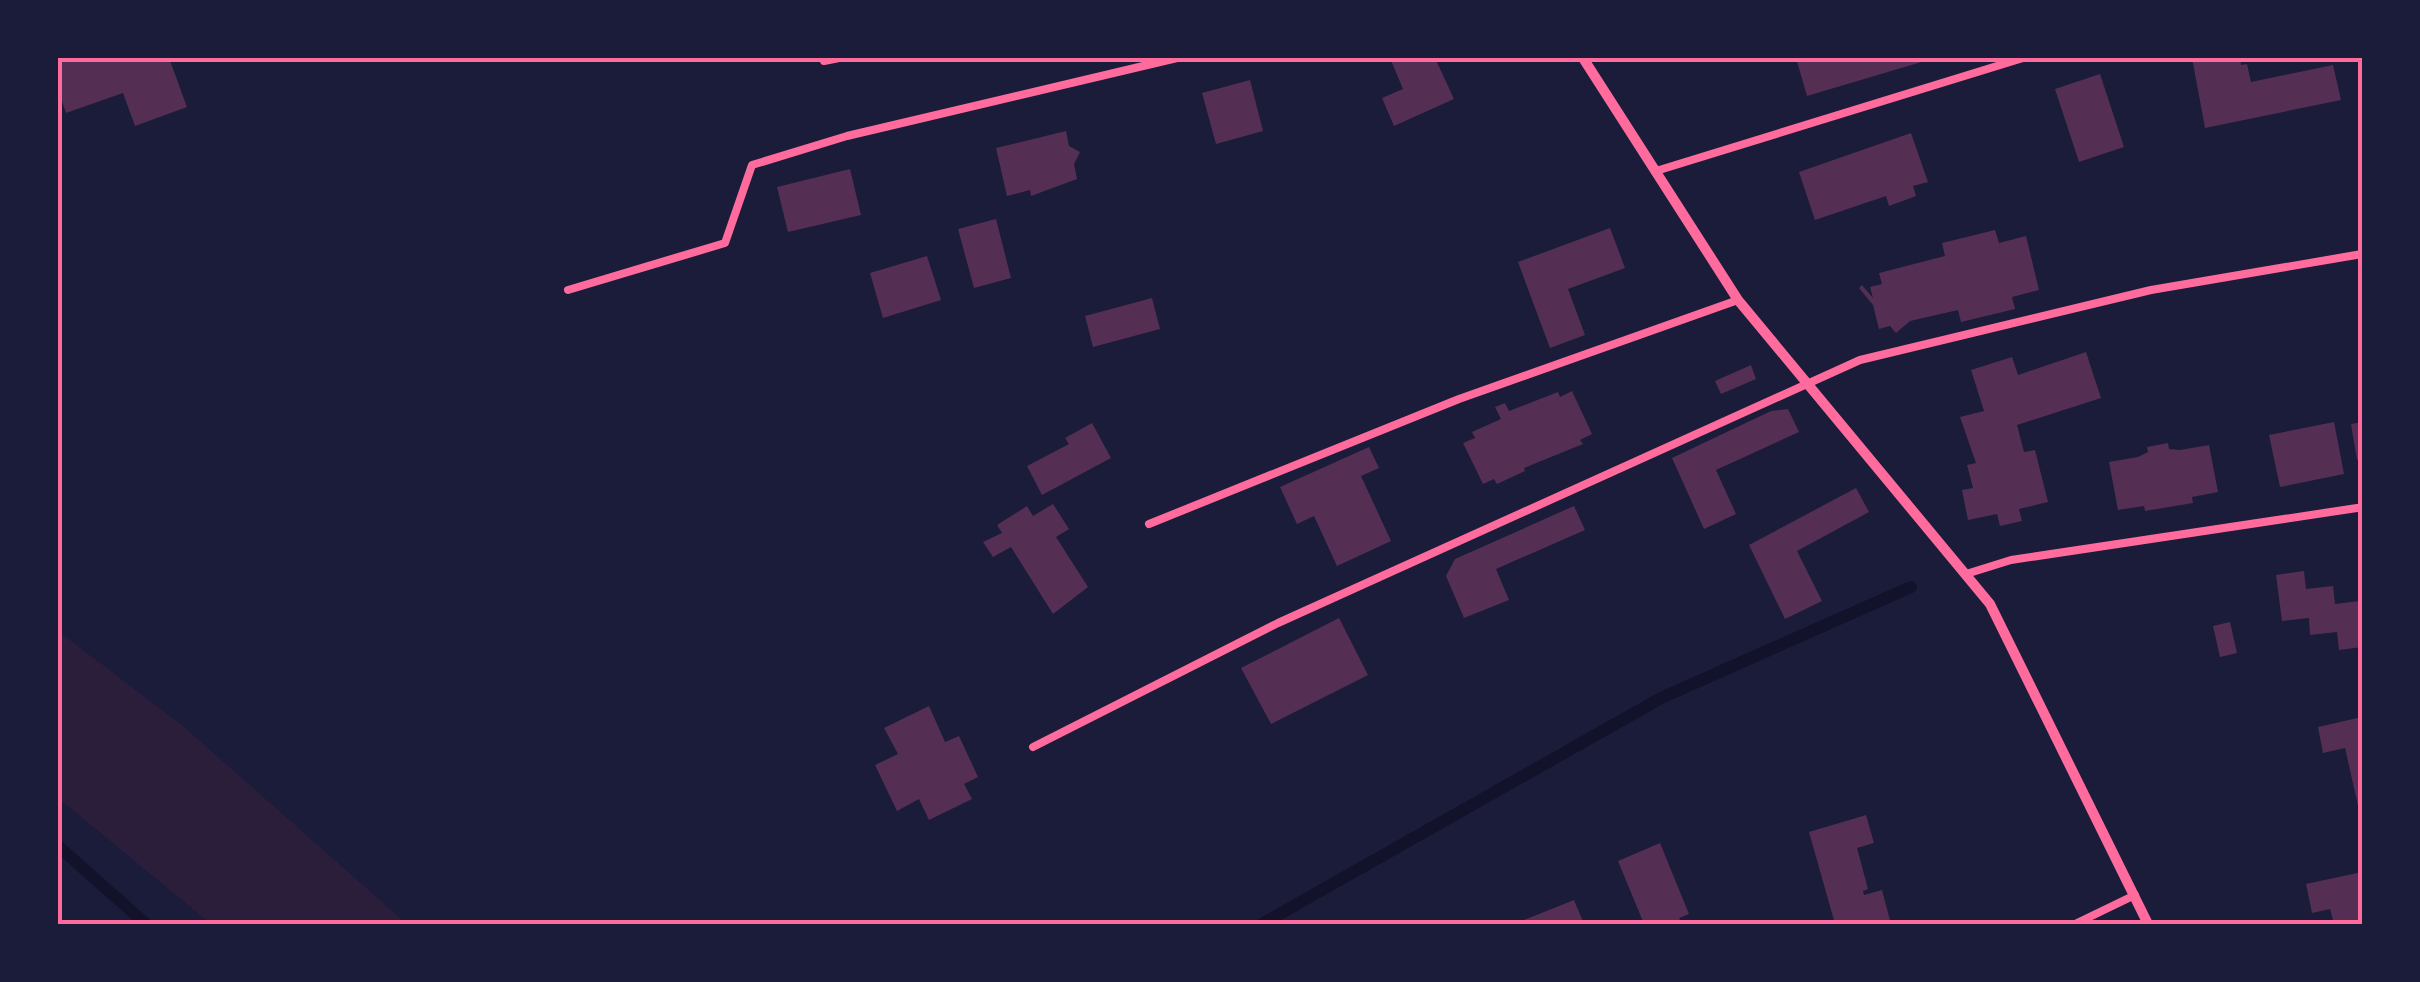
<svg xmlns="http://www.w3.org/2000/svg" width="2420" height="982" viewBox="0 0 2420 982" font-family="'Archivo Narrow',sans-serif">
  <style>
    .green { fill: #2a1e3b }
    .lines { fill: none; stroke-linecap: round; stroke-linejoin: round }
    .stream { stroke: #12122b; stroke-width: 12 }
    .building { fill: #542f53 }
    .service { stroke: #ff6b9d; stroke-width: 8 }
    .minor { stroke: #ff6b9d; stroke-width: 10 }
    .neatline { fill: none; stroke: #ff6b9d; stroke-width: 4 }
  </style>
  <rect width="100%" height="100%" fill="#1b1b3a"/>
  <polygon class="green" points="58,631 182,725 407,924 211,924 58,798"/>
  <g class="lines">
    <g class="stream">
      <polyline points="58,846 146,924"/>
      <polyline points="1262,924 1661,698 1911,587"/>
    </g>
  </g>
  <g class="building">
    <polygon points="58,58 169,58 187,107 135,126 123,93 66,113 58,89"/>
    <polygon points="1390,58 1435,58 1454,99 1394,126 1382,98 1403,89"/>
    <polygon points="1796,58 1935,58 1807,96"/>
    <polygon points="2192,58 2240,58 2241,65 2247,64 2251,82 2333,65 2341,100 2205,128"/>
    <polygon points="2100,74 2124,147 2079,162 2055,89"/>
    <polygon points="1250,80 1263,131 1216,144 1202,93"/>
    <polygon points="1066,131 1069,146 1080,152 1074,164 1077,179 1031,196 1030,190 1007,196 996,148"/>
    <polygon points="1911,133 1928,182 1913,186 1916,196 1889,206 1886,196 1815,220 1799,172"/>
    <polygon points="850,169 861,215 788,232 777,187"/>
    <polygon points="996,219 1011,278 974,288 958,229"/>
    <polygon points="1610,228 1625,268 1568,289 1585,335 1550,348 1518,262"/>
    <polygon points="1995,230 1999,243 2026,236 2039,290 2012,297 2015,309 1961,322 1958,310 1910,321 1896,333 1890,326 1879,329 1873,305 1859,288 1862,285 1873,298 1870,287 1882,284 1879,273 1945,256 1942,243"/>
    <polygon points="927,256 941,300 883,318 870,273"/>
    <polygon points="1152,298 1160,329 1093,347 1085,316"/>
    <polygon points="2086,352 2101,398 2017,425 2024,452 2035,450 2048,502 2019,509 2022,521 2000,526 1997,514 1968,520 1962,490 1973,488 1967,465 1976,463 1960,417 1984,411 1971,370 2012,357 2018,375"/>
    <polygon points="1751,365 1756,379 1721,394 1715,381"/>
    <polygon points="1572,391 1592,434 1580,440 1583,444 1524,468 1525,471 1497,484 1494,479 1483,484 1463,443 1475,438 1472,432 1501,419 1495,407 1505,403 1509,411 1558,392 1560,397"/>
    <polygon points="1788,409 1799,432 1716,470 1736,514 1704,529 1672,458 1771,411"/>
    <polygon points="2334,422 2344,474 2280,487 2269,435"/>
    <polygon points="2362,422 2362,459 2357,460 2351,424"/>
    <polygon points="1092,423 1111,458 1042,495 1027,466 1069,444 1065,438"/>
    <polygon points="2168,443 2169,449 2180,450 2209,445 2218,492 2192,497 2193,503 2145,511 2144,506 2118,510 2109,462 2138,457 2148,452 2147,447"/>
    <polygon points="1369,447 1379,468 1361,476 1391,541 1337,566 1314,516 1297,524 1280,487"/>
    <polygon points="1856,488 1869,512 1797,551 1822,601 1785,619 1749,545"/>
    <polygon points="1053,504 1069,529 1056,537 1088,587 1053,614 1011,547 993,557 983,542 1002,533 997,525 1027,506 1033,516"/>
    <polygon points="1574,506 1585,530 1496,569 1509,600 1464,618 1446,576 1455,559"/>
    <polygon points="2304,571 2306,589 2333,586 2335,604 2359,601 2358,583 2362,583 2362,647 2339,650 2337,632 2310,635 2309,618 2282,621 2276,575"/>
    <polygon points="1339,618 1368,675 1271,724 1241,668"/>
    <polygon points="2230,622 2237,653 2220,657 2213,626"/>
    <polygon points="929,706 945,742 959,736 978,777 964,784 972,799 929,820 919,799 897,811 875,765 898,754 884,728"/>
    <polygon points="2362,717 2362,809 2359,810 2345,748 2323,753 2318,727"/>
    <polygon points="1866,815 1874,843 1857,848 1868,889 1863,891 1864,895 1882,890 1891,924 1835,924 1809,832"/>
    <polygon points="1660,843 1689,914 1679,918 1682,924 1644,924 1618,861"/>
    <polygon points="2362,872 2362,924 2334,924 2330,909 2312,913 2306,884"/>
    <polygon points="1574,900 1584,924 1514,924"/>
  </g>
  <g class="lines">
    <g class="service">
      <polyline points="824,61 839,58"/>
      <polyline points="1656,171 2023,58"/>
      <polyline points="568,290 725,243 752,165 847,136 1177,58"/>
      <polyline points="1149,524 1459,399 1738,300"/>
      <polyline points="1966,574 2011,560 2357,508"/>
      <polyline points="1033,747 1278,623 1860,360 2151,290 2362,254"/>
      <polyline points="2075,924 2135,895"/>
    </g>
    <polyline class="minor" points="1583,58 1738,300 1990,604 2148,924"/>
  </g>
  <rect width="2420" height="982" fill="none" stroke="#1b1b3a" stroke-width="120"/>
  <rect x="60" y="60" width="2300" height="862" class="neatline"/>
</svg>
